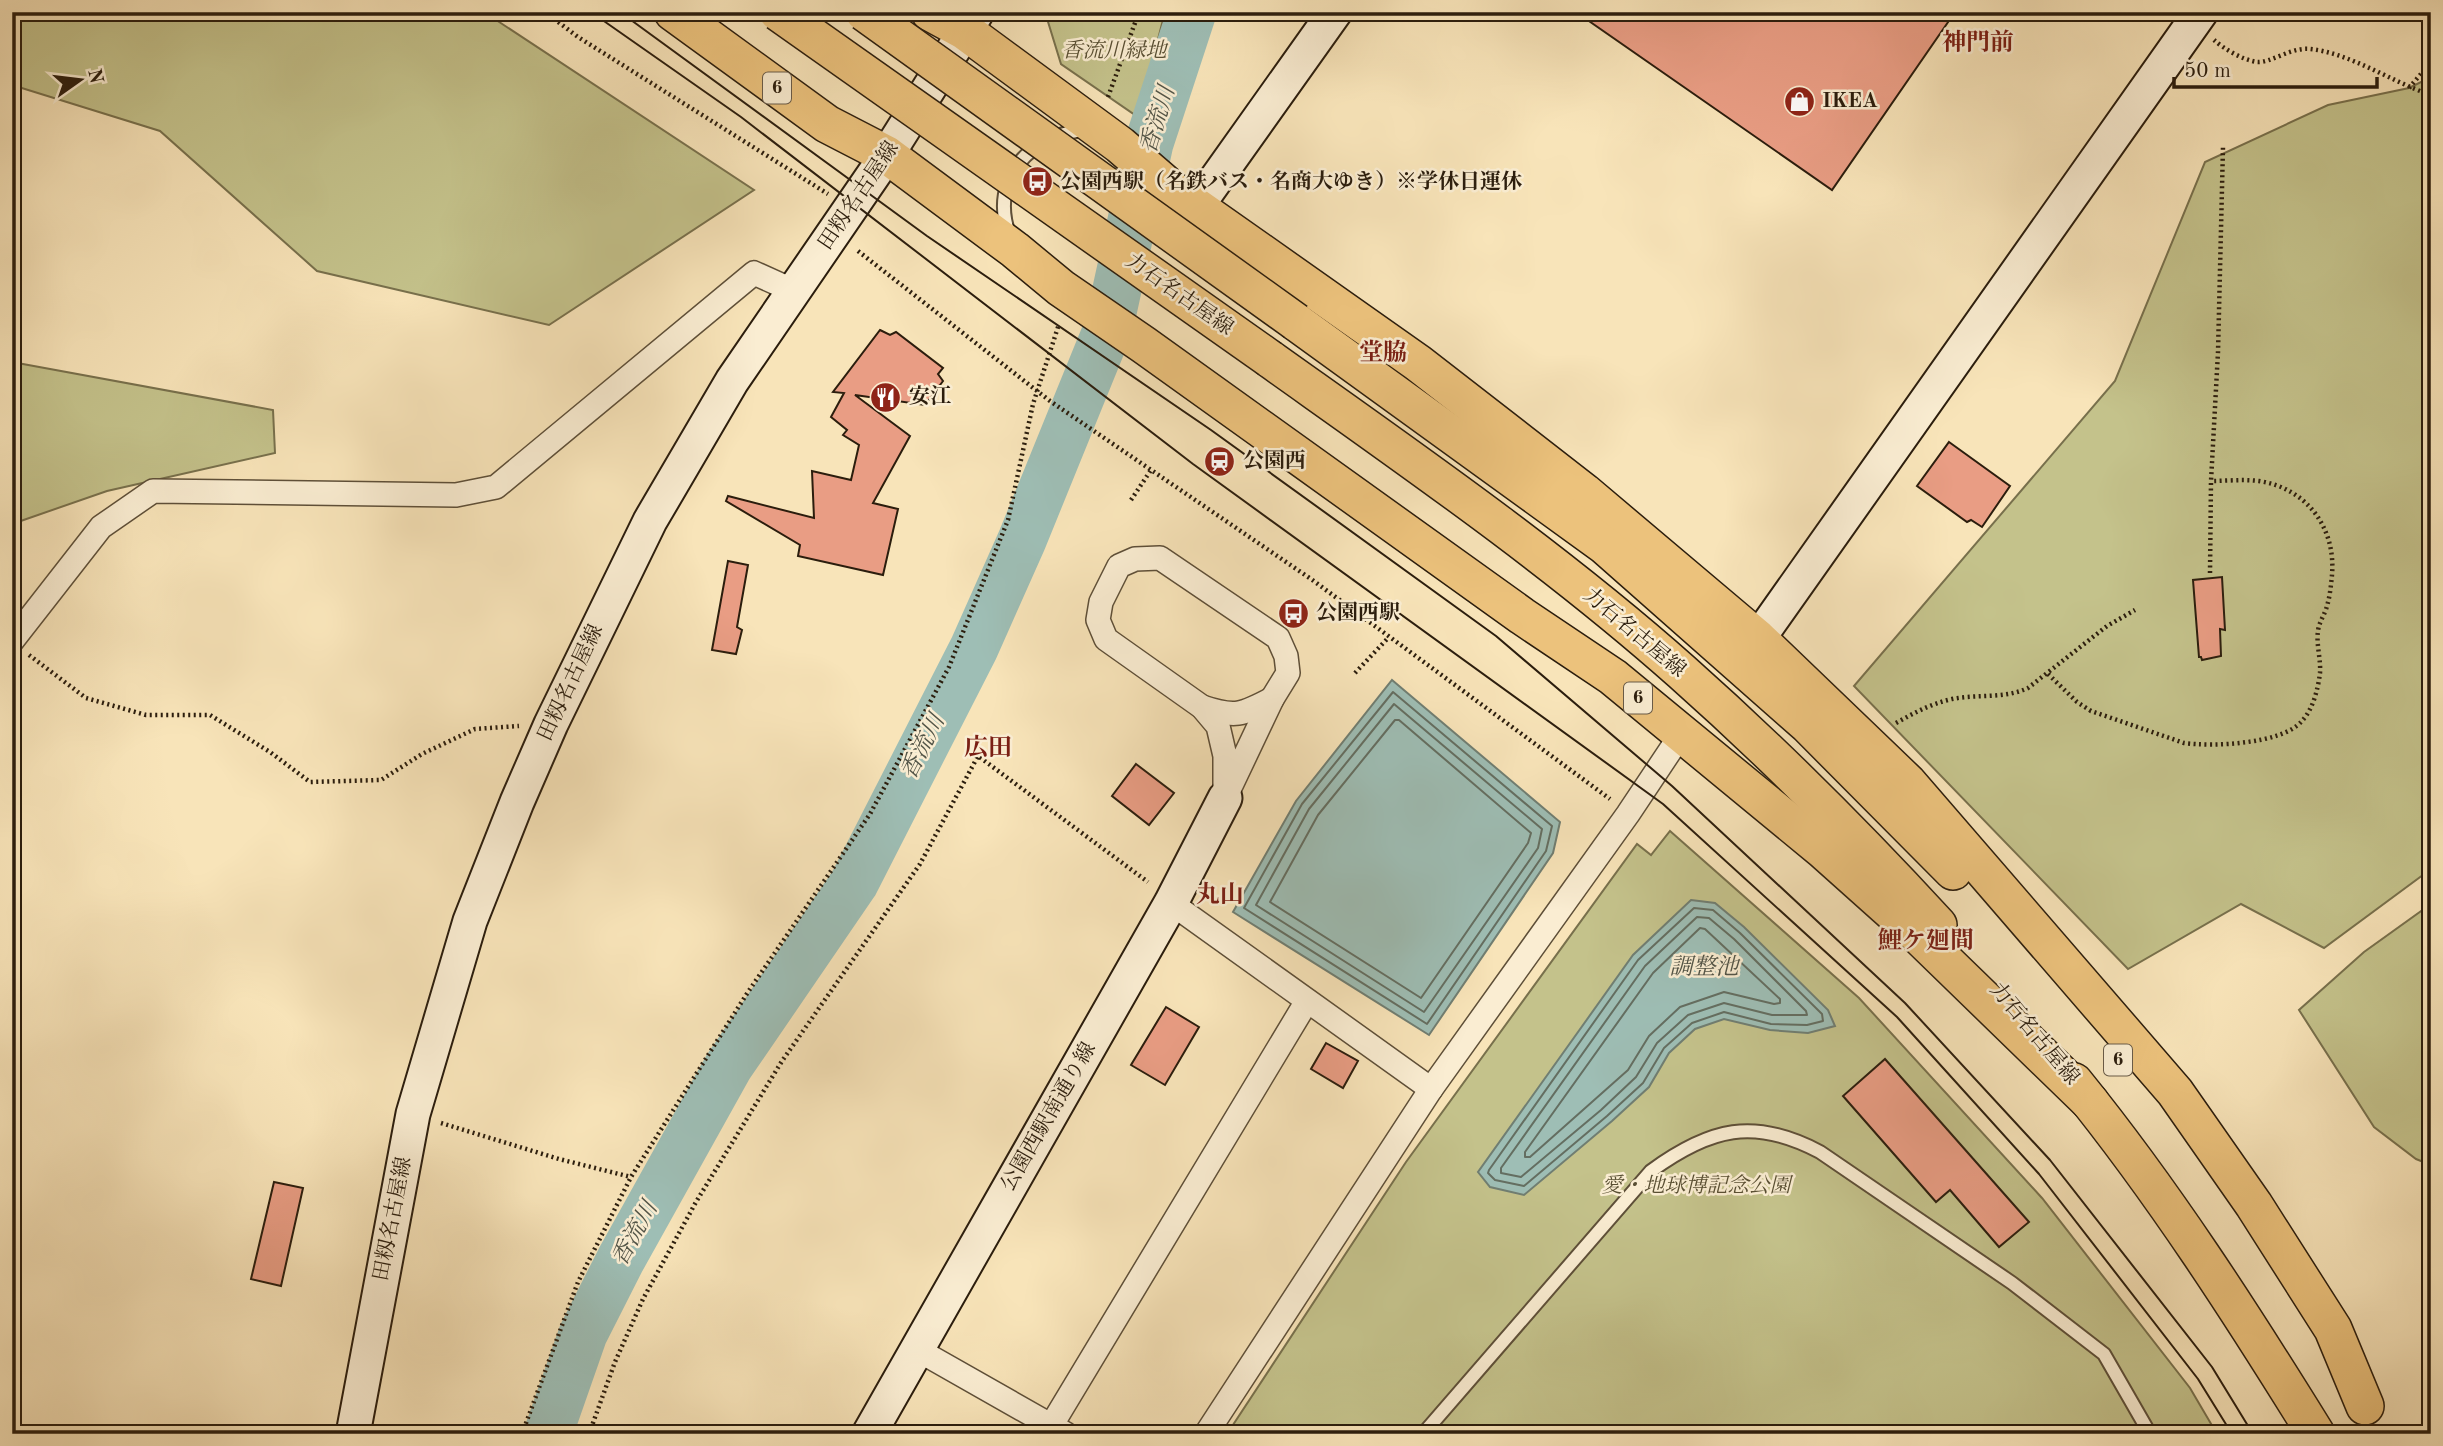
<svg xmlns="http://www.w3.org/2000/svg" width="2443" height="1446" viewBox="0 0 2443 1446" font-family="'Old Standard TT','Noto Serif JP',serif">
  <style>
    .green { fill: #c4c28b; stroke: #78704c; stroke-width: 2 }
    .water { fill: #9ebeb5; stroke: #707e72; stroke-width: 2 }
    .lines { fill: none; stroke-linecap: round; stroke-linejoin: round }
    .shore { stroke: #646e61; stroke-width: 2 }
    .river { stroke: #9ebeb5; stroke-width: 49 }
    .building { fill: #e99d84; stroke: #2b1d0d; stroke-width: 2 }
    .lane-casing { stroke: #5e4f38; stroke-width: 16 }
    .street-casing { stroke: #5e4f38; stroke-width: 26 }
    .secondary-casing { stroke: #2b1d0d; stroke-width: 37 }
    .primary-casing { stroke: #2b1d0d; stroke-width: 40 }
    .path { stroke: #2b1d0d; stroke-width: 4.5; stroke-dasharray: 2 3.5; stroke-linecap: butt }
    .lane { stroke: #faedd2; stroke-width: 12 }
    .street { stroke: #faedd2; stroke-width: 23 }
    .secondary { stroke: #faedd2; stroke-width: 33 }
    .primary { stroke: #ecc27c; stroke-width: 37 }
    .tram { stroke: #2b1d0d; stroke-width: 2 }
    .primary-bridge-casing { stroke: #2b1d0d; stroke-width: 40; stroke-linecap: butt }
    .primary-bridge { stroke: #ecc27c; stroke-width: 37 }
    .labels { text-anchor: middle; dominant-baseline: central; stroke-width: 5; stroke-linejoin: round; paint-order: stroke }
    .shield { fill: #faedd2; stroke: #695b48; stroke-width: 2 }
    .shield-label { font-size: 19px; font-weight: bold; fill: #2b1d0d }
    .park-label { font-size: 21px; font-style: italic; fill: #594f33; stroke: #faedd2 }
    .poi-label { font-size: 21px; font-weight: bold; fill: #2b1d0d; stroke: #faedd2; text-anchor: start }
    .street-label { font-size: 21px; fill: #2b1d0d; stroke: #faedd2 }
    .water-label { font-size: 23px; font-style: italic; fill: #535548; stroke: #faedd2 }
    .quarter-label { font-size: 24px; font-weight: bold; fill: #7a1f14; stroke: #faedd2 }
  </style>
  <rect width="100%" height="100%" fill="#f8e4b9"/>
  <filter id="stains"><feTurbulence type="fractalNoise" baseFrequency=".00286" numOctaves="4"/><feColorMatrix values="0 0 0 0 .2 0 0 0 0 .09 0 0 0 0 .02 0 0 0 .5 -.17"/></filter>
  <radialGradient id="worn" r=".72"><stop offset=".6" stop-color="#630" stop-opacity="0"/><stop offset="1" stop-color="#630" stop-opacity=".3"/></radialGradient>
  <g class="green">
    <polygon points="12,12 484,12 754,190 549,325 317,271 160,131 12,85"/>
    <polygon points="1045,12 1165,12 1138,117 1061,64"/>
    <polygon points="2431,77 2431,869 2324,948 2241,904 2128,969 1854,686 2115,381 2205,162 2328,105 2409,88"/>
    <polygon points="12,362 273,410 275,453 107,491 12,524"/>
    <polygon points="1670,831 1859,998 2042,1198 2190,1388 2217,1434 1227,1434 1406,1162 1637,844 1651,855"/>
    <polygon points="2431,904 2431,1165 2416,1159 2374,1127 2299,1010 2364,952"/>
  </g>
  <g class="water">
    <polygon points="1392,680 1560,822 1553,853 1429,1035 1233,912 1296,801"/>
    <polygon points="1691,900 1715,903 1744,927 1828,1010 1835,1026 1808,1033 1770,1030 1724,1019 1695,1029 1669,1053 1649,1087 1612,1121 1524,1195 1490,1187 1478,1172 1633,955"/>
  </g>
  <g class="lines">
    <g class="shore">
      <polygon points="1393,692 1552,826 1546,851 1427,1024 1244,908 1302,804"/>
      <polygon points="1394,704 1542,829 1538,848 1424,1012 1256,905 1309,809"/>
      <polygon points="1395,720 1399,720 1531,833 1528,843 1421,998 1270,902 1318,815"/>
      <polygon points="1694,908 1713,910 1740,933 1822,1014 1823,1021 1807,1025 1771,1024 1724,1012 1692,1023 1664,1048 1643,1083 1607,1116 1524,1186 1495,1180 1488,1173 1489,1170 1638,960"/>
      <polygon points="1697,917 1709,918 1734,939 1806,1011 1807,1015 1772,1015 1724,1003 1688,1015 1657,1043 1636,1077 1601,1110 1521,1177 1501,1173 1501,1168 1645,966"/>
      <polygon points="1700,928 1705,929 1780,999 1780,1003 1774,1004 1724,992 1680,1007 1649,1036 1628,1070 1530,1157 1525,1157 1525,1152 1653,973"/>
    </g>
    <polyline class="river" points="548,1434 583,1334 621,1259 728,1067 854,883 974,648 1022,540 1109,326 1149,143 1192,12"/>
  </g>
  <g class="building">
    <polygon points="1576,12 1955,12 1832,190"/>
    <polygon points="880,330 890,335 896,332 943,368 938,374 943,381 925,405 855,395 910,436 873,503 898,509 883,575 798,556 800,545 726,501 728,496 814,518 812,471 851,480 859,445 843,435 847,430 831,417 844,393 833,392"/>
    <polygon points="1949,442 2010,486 1982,527 1971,520 1967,522 1917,486"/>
    <polygon points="728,561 748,565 737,627 742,630 736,654 712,650"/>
    <polygon points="2222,577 2225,630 2220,629 2221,656 2202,660 2201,657 2199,657 2193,580"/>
    <polygon points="1136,764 1174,793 1149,825 1112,796"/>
    <polygon points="1166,1007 1199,1027 1165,1085 1131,1065"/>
    <polygon points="1326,1043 1358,1061 1343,1088 1311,1069"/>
    <polygon points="1885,1059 2029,1222 1999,1247 1950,1190 1936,1202 1843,1096"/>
    <polygon points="274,1182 303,1188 281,1286 251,1279"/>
  </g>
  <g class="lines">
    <defs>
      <g id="lane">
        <path d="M1009,234C989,178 1031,134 1086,130"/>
        <path d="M1423,1434L1651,1171C1710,1128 1754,1117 1820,1152L2012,1283L2104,1354L2150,1434"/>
      </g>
      <g id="street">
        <polygon points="1160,558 1278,638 1286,656 1288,673 1272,699 1225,798 1225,756 1218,726 1202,707 1106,639 1098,620 1101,602 1119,566 1135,559"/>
        <polyline points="12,641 101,527 153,491 456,495 496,487 754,273 794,291"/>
        <path d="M1202,707C1235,718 1242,715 1272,699"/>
        <polyline points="1171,903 1431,1089"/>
        <polyline points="918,1350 1066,1434"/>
        <polyline points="1051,1426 1307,1001"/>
        <polyline points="1206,1434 1431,1089 1628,814 1682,733"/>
      </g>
      <g id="secondary">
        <polyline points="1197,206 1335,12"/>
        <polyline points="1758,639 2201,12"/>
        <polyline points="353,1434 413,1114 470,921 517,802 551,724 650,521 732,381 887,155 977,12"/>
        <polyline points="869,1434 1171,903 1225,798"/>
      </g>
      <g id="primary">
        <polyline points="673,12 827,124 887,155 1015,250 1061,288 1144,345 1522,616 1613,677 1823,850 1917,934 2090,1102"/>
        <polyline points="930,12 965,31 1120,145 1171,189 1418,363 1584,492 1758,639 1908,783 2175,1092 2254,1205 2333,1329 2365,1406"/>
        <polyline points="1296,322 1604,545 1808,725 1953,871"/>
        <path d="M1270,359C1409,458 1555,559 1682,672C1772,752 1857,837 1938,925"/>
        <path d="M2074,1082C2164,1193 2241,1313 2316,1434"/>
      </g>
    </defs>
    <use href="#lane" class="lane-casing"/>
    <use href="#street" class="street-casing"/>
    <use href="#secondary" class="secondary-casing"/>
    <use href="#primary" class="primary-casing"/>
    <g class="path">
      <polyline points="545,12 578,37 828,194"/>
      <path d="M2214,40C2224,49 2243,60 2257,62C2271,63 2291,47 2310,49C2350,53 2392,82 2431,95"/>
      <polyline points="2409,88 2431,62"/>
      <polyline points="1108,97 1139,12"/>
      <polyline points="858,251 1050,401 1311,579 1610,799"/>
      <polyline points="1131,500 1151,470"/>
      <polyline points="2210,573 2211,481 2218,352 2223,147"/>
      <polyline points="29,655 86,698 146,715 210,715 270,752 310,782 381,780 422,754 475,729 519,726"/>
      <polyline points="1355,673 1389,637"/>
      <path d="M2048,674L2077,702L2091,711L2184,743C2213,747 2281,744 2301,722C2313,710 2318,689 2320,673C2321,659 2316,644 2318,631C2319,622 2325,614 2327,606C2330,596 2331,585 2332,575C2336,527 2306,488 2259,481C2243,479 2226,481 2211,481"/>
      <path d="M1896,723C1914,713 1930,704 1952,699C1977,694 2005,699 2028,688L2107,626L2135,610"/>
      <polyline points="441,1123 559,1159 631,1177"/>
      <polyline points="522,1434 578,1282 631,1177 748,992 870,814 949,667 1008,520 1033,404 1059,324"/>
      <polyline points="589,1434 615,1362 643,1299 696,1202 782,1061 920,864 978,756 1148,882"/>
    </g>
    <use href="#lane" class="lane"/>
    <use href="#street" class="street"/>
    <use href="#secondary" class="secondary"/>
    <use href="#primary" class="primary"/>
    <g class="tram">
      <polyline points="591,12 741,117 1193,464 1663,804 1897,1017 2039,1174 2198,1379 2232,1434"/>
      <polyline points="620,12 927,236 1211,430 1496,636 1672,786 1905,1003 2050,1160 2212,1367 2253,1434"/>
    </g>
    <defs>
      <g id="primary-bridge">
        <polyline points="778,12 1270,359"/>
        <polyline points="864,12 1296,322"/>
      </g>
    </defs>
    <use href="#primary-bridge" class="primary-bridge-casing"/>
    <use href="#primary-bridge" class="primary-bridge"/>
  </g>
  <defs>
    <symbol id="shop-disc" viewBox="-11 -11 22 22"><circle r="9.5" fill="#8f2418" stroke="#faedd2"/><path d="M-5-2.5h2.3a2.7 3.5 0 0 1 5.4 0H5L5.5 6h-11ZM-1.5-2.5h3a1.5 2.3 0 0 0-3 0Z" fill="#fff"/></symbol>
    <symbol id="bus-disc" viewBox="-11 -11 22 22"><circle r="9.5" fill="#8f2418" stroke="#faedd2"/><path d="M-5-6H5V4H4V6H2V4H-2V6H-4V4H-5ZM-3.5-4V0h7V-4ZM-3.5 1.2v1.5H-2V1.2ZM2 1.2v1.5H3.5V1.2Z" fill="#fff"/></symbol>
    <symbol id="restaurant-disc" viewBox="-11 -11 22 22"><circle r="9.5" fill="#8f2418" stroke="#faedd2"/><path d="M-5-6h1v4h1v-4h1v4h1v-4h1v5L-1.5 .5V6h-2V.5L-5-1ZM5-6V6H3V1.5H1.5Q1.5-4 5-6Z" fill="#fff"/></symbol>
    <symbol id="station-disc" viewBox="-11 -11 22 22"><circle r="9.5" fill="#8f2418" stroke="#faedd2"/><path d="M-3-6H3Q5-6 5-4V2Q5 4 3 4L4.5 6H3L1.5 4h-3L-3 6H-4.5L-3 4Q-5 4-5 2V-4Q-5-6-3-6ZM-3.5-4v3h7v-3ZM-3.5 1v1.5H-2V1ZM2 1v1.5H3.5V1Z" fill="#fff"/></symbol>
  </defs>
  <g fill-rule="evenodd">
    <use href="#shop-disc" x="1782" y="84" width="35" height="35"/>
    <use href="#bus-disc" x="1020" y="164" width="35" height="35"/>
    <use href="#restaurant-disc" x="868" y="380" width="35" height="35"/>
    <use href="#station-disc" x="1202" y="444" width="35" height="35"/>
    <use href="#bus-disc" x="1276" y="596" width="35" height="35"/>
  </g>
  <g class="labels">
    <g class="shield">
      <rect x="763" y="72.5" width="28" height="31" rx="5"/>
      <rect x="1624" y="682.5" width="28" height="31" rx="5"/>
      <rect x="2104" y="1044.5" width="28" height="31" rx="5"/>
    </g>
    <g class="shield-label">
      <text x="777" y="88">6</text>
      <text x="1638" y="698">6</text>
      <text x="2118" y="1060">6</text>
    </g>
    <g class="park-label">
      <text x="1114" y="51">香流川緑地</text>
      <text x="1696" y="1186">愛・地球博記念公園</text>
    </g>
    <g class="poi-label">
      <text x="1822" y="101">IKEA</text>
      <text x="1060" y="182">公園西駅（名鉄バス・名商大ゆき）※学休日運休</text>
      <text x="909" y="397">安江</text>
      <text x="1243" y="461">公園西</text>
      <text x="1316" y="613">公園西駅</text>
    </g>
    <g class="street-label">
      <text transform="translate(859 196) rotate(-56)">田籾名古屋線</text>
      <text transform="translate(1179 295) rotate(35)">力石名古屋線</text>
      <text transform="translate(1634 633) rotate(40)">力石名古屋線</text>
      <text transform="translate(571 683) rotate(-65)">田籾名古屋線</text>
      <text transform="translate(2034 1034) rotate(50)">力石名古屋線</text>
      <text transform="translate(1049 1117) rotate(-60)">公園西駅南通り線</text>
      <text transform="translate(393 1219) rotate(-79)">田籾名古屋線</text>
    </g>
    <g class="water-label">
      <text transform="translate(1158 120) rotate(-73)">香流川</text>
      <text transform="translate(923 747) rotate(-63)">香流川</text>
      <text x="1704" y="967">調整池</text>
      <text transform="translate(635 1234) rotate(-61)">香流川</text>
    </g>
    <g class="quarter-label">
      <text x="1978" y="44">神門前</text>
      <text x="1383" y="354">堂脇</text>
      <text x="988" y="749">広田</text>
      <text x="1220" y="896">丸山</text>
      <text x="1926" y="942">鯉ケ廻間</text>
    </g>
  </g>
  <rect width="2443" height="1446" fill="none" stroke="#f8e4b9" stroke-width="42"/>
  <rect x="14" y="14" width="2415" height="1418" fill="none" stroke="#2b1d0d" stroke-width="3.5"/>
  <rect x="21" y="21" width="2401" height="1404" fill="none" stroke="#2b1d0d" stroke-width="2"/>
  <g transform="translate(80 80) rotate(76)" stroke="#faedd2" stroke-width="5" paint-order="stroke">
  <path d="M0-5L12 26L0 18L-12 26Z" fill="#2b1d0d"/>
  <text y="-10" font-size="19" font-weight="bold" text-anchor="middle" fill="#2b1d0d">N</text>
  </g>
  <path d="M2174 77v10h203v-10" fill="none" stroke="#2b1d0d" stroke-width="3.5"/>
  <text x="2184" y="77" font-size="21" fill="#2b1d0d" stroke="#faedd2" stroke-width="5" paint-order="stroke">50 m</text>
  <rect width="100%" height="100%" filter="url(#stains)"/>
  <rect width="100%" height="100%" fill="url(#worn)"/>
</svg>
